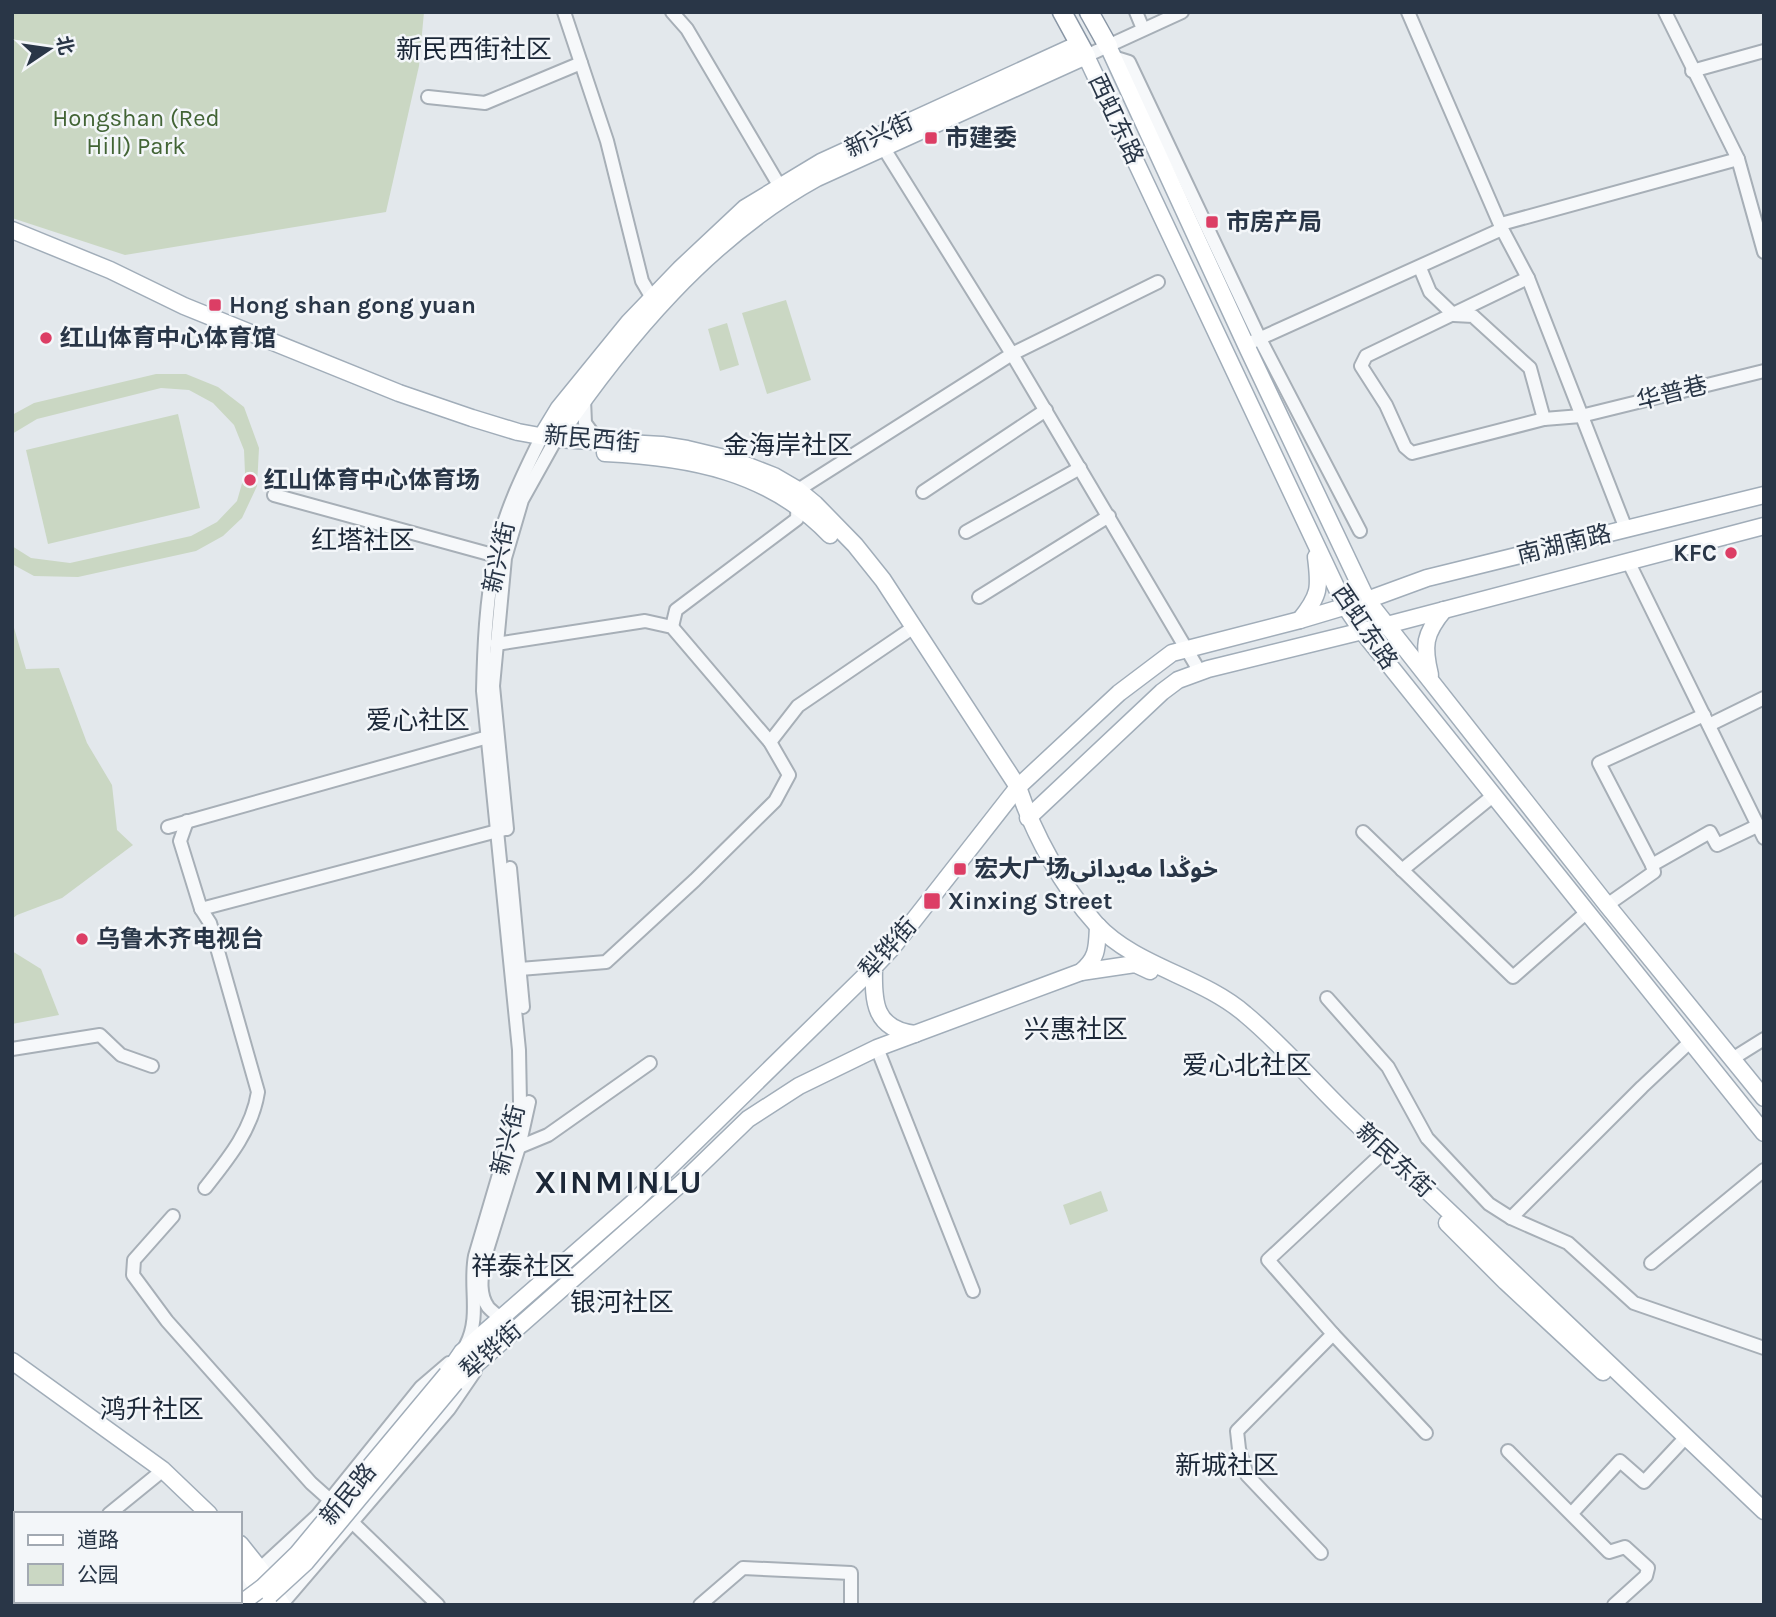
<svg xmlns="http://www.w3.org/2000/svg" width="1776" height="1617" viewBox="0 0 1776 1617" font-family="Karla,'Noto Sans Arabic','Noto Sans SC',sans-serif">
  <style>
    .green { fill: #cad7c3 }
    .lines { fill: none; stroke-linecap: round; stroke-linejoin: round }
    .minor-casing { stroke: #a7afb7; stroke-width: 16 }
    .major-casing { stroke: #a1adb9; stroke-width: 19 }
    .highway-casing { stroke: #8996a5; stroke-width: 21 }
    .minor { stroke: #f6f8fa; stroke-width: 12 }
    .major { stroke: #fff; stroke-width: 16 }
    .highway { stroke: #fff; stroke-width: 18 }
    .major-bridge-casing { stroke: #a1adb9; stroke-width: 19; stroke-linecap: butt }
    .major-bridge { stroke: #fff; stroke-width: 16 }
    .poi-dot { fill: #dc3e65; stroke: #f3f6f9; stroke-width: 2.5 }
    .labels { text-anchor: middle; dominant-baseline: central; stroke-width: 5; stroke-linejoin: round; paint-order: stroke }
    .park-label { font-size: 24px; fill: #426435; stroke: #f3f6f9 }
    .street-label { font-size: 24px; fill: #293647; stroke: #f3f6f9 }
    .poi-label { font-size: 24px; font-weight: bold; fill: #293647; stroke: #f3f6f9; text-anchor: start }
    .neighbourhood-label { font-size: 26px; fill: #1b2737; stroke: #f3f6f9 }
    .district-label { font-size: 32px; font-weight: bold; letter-spacing: 2px; fill: #1b2737; stroke: #f3f6f9 }
  </style>
  <rect width="100%" height="100%" fill="#e3e8ec"/>
  <g class="green">
    <polygon points="12,12 424,12 419,66 386,212 125,255 12,218"/>
    <polygon points="786,300 811,380 767,394 742,313"/>
    <polygon points="727,323 739,365 720,371 708,329"/>
    <polygon points="156,374 186,374 218,387 244,407 259,448 257,486 242,518 223,536 196,551 78,577 34,576 12,564 12,546 31,558 70,563 191,536 217,522 237,501 245,473 244,450 234,425 213,403 189,390 161,388 37,419 12,434 12,415 34,403"/>
    <polygon points="178,414 200,508 48,544 26,450"/>
    <polygon points="12,621 26,669 59,668 87,743 112,785 117,830 133,845 62,898 17,915 12,919"/>
    <polygon points="12,951 41,969 59,1015 12,1024"/>
    <polygon points="1101,1191 1108,1211 1070,1225 1063,1205"/>
  </g>
  <g class="lines">
    <defs>
      <g id="minor">
        <polyline points="564,12 607,141 642,281 652,298"/>
        <polyline points="672,12 687,29 779,185"/>
        <polyline points="1136,12 1141,24"/>
        <polyline points="1408,12 1502,229 1528,278 1626,529"/>
        <polyline points="1665,12 1738,159 1764,252"/>
        <polyline points="1086,56 1182,12"/>
        <polyline points="1113,57 1129,62 1260,339 1360,531"/>
        <polyline points="1692,71 1764,51"/>
        <polyline points="428,97 485,103 581,63"/>
        <polyline points="883,147 1012,354 1200,672"/>
        <polyline points="1501,224 1738,159"/>
        <polyline points="1420,268 1430,292 1454,315 1473,316 1530,368 1544,419"/>
        <polyline points="1528,278 1366,356 1361,366 1386,405 1405,447 1412,453 1544,419 1581,416 1764,371"/>
        <polyline points="1252,342 1502,229"/>
        <polyline points="584,399 585,423 599,442"/>
        <polyline points="923,492 1046,410"/>
        <polyline points="274,495 500,557"/>
        <polyline points="966,532 1080,468"/>
        <polyline points="1629,563 1764,838"/>
        <polyline points="979,597 1109,516"/>
        <polyline points="672,627 676,610 797,519 798,490 1012,354 1158,282"/>
        <polyline points="496,644 645,621 672,627 770,742 789,775 775,801 695,880 606,962 520,969"/>
        <polyline points="1709,725 1764,698"/>
        <polyline points="770,742 798,706 914,627"/>
        <path d="M187,821L180,841L201,909L210,923L258,1092C252,1130 228,1159 205,1188"/>
        <polyline points="168,827 495,735"/>
        <polyline points="507,829 493,686 505,558 522,500 556,439"/>
        <polyline points="1363,832 1513,977 1587,912"/>
        <polyline points="1652,865 1599,763 1704,715"/>
        <polyline points="510,868 523,1007"/>
        <polyline points="1402,870 1494,795"/>
        <polyline points="1607,905 1654,872 1652,865 1710,832 1717,845 1757,826"/>
        <polyline points="201,909 505,829"/>
        <polyline points="1327,998 1388,1067 1427,1138 1489,1204 1511,1218 1568,1243 1634,1303 1764,1348"/>
        <polyline points="877,1048 973,1291"/>
        <polyline points="12,1049 100,1035 121,1055 152,1066"/>
        <polyline points="1732,1059 1764,1039"/>
        <polyline points="519,1147 548,1135 650,1063"/>
        <polyline points="173,1216 134,1260 133,1275 167,1321 311,1483 330,1500"/>
        <polyline points="1511,1218 1642,1087 1691,1041"/>
        <polyline points="1651,1263 1764,1170"/>
        <path d="M506,1323C501,1317 493,1313 488,1307C478,1293 482,1275 484,1260L519,1147L529,1102"/>
        <polyline points="1333,1334 1426,1433"/>
        <path d="M466,1345C481,1317 469,1286 475,1256L520,1103L519,1050L483,691C484,647 486,601 495,557C503,515 523,474 542,436"/>
        <polyline points="1508,1451 1609,1552 1625,1547 1648,1568 1646,1576 1614,1605"/>
        <polyline points="1572,1513 1620,1461 1644,1482 1686,1437"/>
        <polyline points="109,1514 157,1475"/>
        <polyline points="352,1522 438,1605"/>
        <polyline points="1321,1553 1247,1475 1239,1449 1237,1431 1333,1334 1268,1260 1386,1150"/>
        <polyline points="12,1585 16,1583"/>
        <polyline points="240,1587 317,1516 421,1387 449,1363"/>
        <polyline points="218,1605 222,1601"/>
        <polyline points="281,1605 449,1409 475,1371"/>
        <polyline points="700,1605 743,1568 851,1573 851,1605"/>
      </g>
      <g id="major">
        <polyline points="1108,46 1246,345 1367,600 1607,905 1764,1098"/>
        <path d="M12,230L110,270L184,306L399,393L472,418L518,432L556,439L662,445L687,449L733,460L774,476L798,490L815,504L855,545L883,580L1018,787C1034,835 1062,886 1096,924C1136,967 1201,976 1245,1014C1285,1047 1319,1089 1358,1125C1493,1254 1629,1382 1764,1511"/>
        <polyline points="542,436 559,408 629,322 680,269 745,208 821,162 1079,44"/>
        <path d="M556,439C625,338 708,238 817,178L1086,56L1345,606L1362,631L1764,1133"/>
        <path d="M605,453C689,457 769,471 830,535"/>
        <path d="M1300,620C1320,595 1320,588 1316,557"/>
        <path d="M1430,675C1423,646 1424,634 1444,610"/>
        <polyline points="1028,818 1162,692 1178,680 1208,669 1387,625 1764,526"/>
        <path d="M874,967C873,1002 874,1029 915,1034"/>
        <polyline points="1081,972 1135,964 1150,971"/>
        <polyline points="1447,1223 1506,1282 1603,1372"/>
        <polyline points="12,1361 163,1470 209,1514"/>
        <polyline points="447,1374 462,1352 636,1200 874,967 892,948 1018,787 1119,693 1172,653 1300,620 1367,600 1427,578 1764,495"/>
        <path d="M455,1383L686,1179L748,1119L799,1086L877,1048L1081,972C1098,958 1097,947 1098,926"/>
        <polyline points="240,1544 260,1569 282,1605"/>
        <polyline points="240,1560 268,1605"/>
      </g>
      <g id="highway">
        <polyline points="1062,12 1086,56"/>
        <polyline points="1089,12 1108,46"/>
      </g>
    </defs>
    <use href="#minor" class="minor-casing"/>
    <use href="#major" class="major-casing"/>
    <use href="#highway" class="highway-casing"/>
    <use href="#minor" class="minor"/>
    <use href="#major" class="major"/>
    <use href="#highway" class="highway"/>
    <defs>
      <g id="major-bridge">
        <polyline points="270,1595 306,1562 455,1383"/>
        <polyline points="239,1605 263,1587 297,1554 447,1374"/>
      </g>
    </defs>
    <use href="#major-bridge" class="major-bridge-casing"/>
    <use href="#major-bridge" class="major-bridge"/>
  </g>
  <g class="poi-dot">
    <rect x="924" y="131" width="14" height="14" rx="3.5"/>
    <rect x="1205" y="215" width="14" height="14" rx="3.5"/>
    <rect x="208" y="298" width="14" height="14" rx="3.5"/>
    <circle cx="46" cy="338" r="7"/>
    <circle cx="250" cy="480" r="7"/>
    <circle cx="1731" cy="553" r="7"/>
    <rect x="953" y="862" width="14" height="14" rx="3.5"/>
    <rect x="923" y="892" width="18" height="18" rx="3.5"/>
    <circle cx="82" cy="939" r="7"/>
  </g>
  <g class="labels">
    <g class="park-label">
      <text x="136" y="118">Hongshan (Red<tspan x="136" dy="28">Hill) Park</tspan></text>
    </g>
    <g class="street-label">
      <text transform="translate(1116 119) rotate(65)">西虹东路</text>
      <text transform="translate(879 135) rotate(-25)">新兴街</text>
      <text transform="translate(1672 393) rotate(-14)">华普巷</text>
      <text transform="translate(592 439) rotate(5)">新民西街</text>
      <text transform="translate(1564 544) rotate(-14)">南湖南路</text>
      <text transform="translate(499 557) rotate(-78)">新兴街</text>
      <text transform="translate(1365 627) rotate(56)">西虹东路</text>
      <text transform="translate(888 948) rotate(-48)">犁铧街</text>
      <text transform="translate(508 1140) rotate(-76)">新兴街</text>
      <text transform="translate(1395 1160) rotate(43)">新民东街</text>
      <text transform="translate(491 1350) rotate(-41)">犁铧街</text>
      <text transform="translate(348 1494) rotate(-50)">新民路</text>
    </g>
    <g class="poi-label">
      <text x="945" y="138">市建委</text>
      <text x="1226" y="222">市房产局</text>
      <text x="229" y="305">Hong shan gong yuan</text>
      <text x="60" y="338">红山体育中心体育馆</text>
      <text x="264" y="480">红山体育中心体育场</text>
      <text x="1717" y="553" text-anchor="end">KFC</text>
      <text x="974" y="869">宏大广场خوڭدا مەيدانى</text>
      <text x="948" y="901">Xinxing Street</text>
      <text x="96" y="939">乌鲁木齐电视台</text>
    </g>
    <g class="neighbourhood-label">
      <text x="474" y="49">新民西街社区</text>
      <text x="788" y="445">金海岸社区</text>
      <text x="363" y="540">红塔社区</text>
      <text x="418" y="720">爱心社区</text>
      <text x="1076" y="1029">兴惠社区</text>
      <text x="1247" y="1065">爱心北社区</text>
      <text x="523" y="1266">祥泰社区</text>
      <text x="622" y="1302">银河社区</text>
      <text x="152" y="1409">鸿升社区</text>
      <text x="1227" y="1465">新城社区</text>
    </g>
    <g class="district-label">
      <text x="619" y="1182">XINMINLU</text>
    </g>
  </g>
  <rect width="1776" height="1617" fill="none" stroke="#293647" stroke-width="28"/>
  <rect x="14" y="1512" width="228" height="91" fill="#f3f6f9" stroke="#a2a9b2" stroke-width="2"/>
  <rect x="28" y="1535" width="35" height="10" fill="#ffffff" stroke="#a2a9b2" stroke-width="2"/>
  <text x="77" y="1547" font-size="21" fill="#293647">道路</text>
  <rect x="28" y="1564" width="35" height="21" fill="#cad7c3" stroke="#a2a9b2" stroke-width="2"/>
  <text x="77" y="1582" font-size="21" fill="#293647">公园</text>
  <g transform="translate(49 49) rotate(77)" stroke="#f3f6f9" stroke-width="5" paint-order="stroke">
  <path d="M0-5L12 26L0 18L-12 26Z" fill="#293647"/>
  <text y="-10" font-size="19" font-weight="bold" text-anchor="middle" fill="#293647">北</text>
  </g>
</svg>
